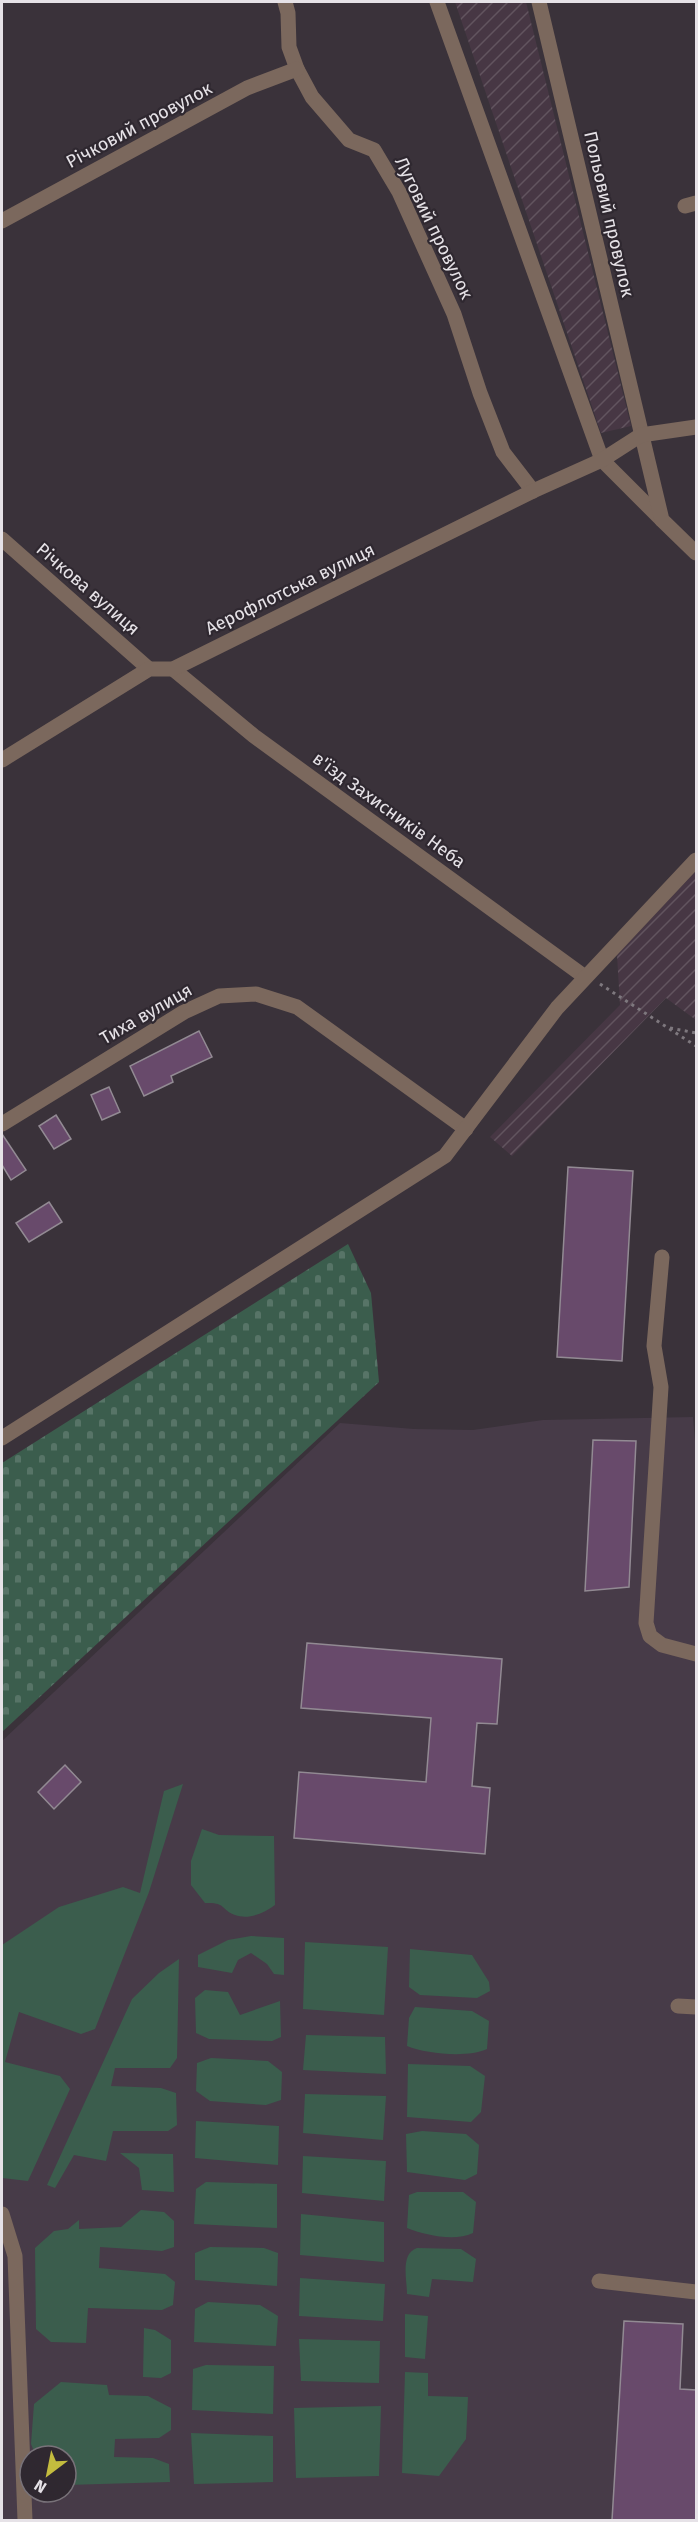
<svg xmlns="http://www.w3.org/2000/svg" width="698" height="2522" viewBox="0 0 698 2522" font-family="'Fira Sans',sans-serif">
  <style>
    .built { fill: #473b48; fill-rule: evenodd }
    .industrial { fill: url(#industrial-furrows) }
    .green { fill: #3b5d4d }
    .cemetery { fill: url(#cemetery-stones) }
    .building { fill: #684a6b; stroke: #928a93; stroke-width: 1.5 }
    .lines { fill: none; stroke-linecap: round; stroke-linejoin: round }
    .path { stroke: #7e787e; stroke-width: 3; stroke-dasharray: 3 4.5; stroke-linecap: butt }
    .minor { stroke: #7b685d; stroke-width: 15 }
    .labels { text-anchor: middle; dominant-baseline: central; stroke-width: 4.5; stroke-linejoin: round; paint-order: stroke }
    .street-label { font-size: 18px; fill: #e6e2e7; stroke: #2f2830 }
  </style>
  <defs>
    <pattern id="industrial-furrows" width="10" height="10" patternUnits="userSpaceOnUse" patternTransform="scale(1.5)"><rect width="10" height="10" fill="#473744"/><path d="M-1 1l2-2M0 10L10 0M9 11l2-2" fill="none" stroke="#62545f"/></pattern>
    <pattern id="cemetery-stones" width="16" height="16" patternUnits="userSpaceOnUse" patternTransform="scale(1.5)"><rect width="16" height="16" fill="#3b5d4d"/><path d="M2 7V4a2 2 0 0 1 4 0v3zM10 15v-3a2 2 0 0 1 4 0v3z" fill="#577467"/></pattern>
  </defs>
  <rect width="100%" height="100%" fill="#3a323a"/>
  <path class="built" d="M693,1417L696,1453V2520H2V1741L340,1423L414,1429L473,1430L543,1420ZM30,2456H66V2492H30Z"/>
  <g class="industrial">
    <polygon points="455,2 526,2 631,426 601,433"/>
    <polygon points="696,871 696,1020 666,998 512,1156 490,1137 620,1005 617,955"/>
  </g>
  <g class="green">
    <polygon points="183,1784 149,1892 95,2029 81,2034 19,2012 5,2062 60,2076 70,2089 28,2181 2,2178 2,1945 59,1907 123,1887 140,1893 164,1791"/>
    <path d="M202,1829L219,1835L274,1836L275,1905C264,1913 249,1920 235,1915C220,1909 226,1902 205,1903L191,1885V1861Z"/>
    <polygon points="251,1936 284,1938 284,1975 274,1974 267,1964 251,1953 238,1960 232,1973 198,1967 198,1955 228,1940"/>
    <polygon points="305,1942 388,1947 384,2015 303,2009"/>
    <polygon points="410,1949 472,1955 489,1982 490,1991 477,1998 420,1995 409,1987"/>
    <polygon points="179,1959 177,2058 170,2068 115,2068 111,2086 161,2088 176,2093 177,2125 168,2131 113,2131 106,2161 74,2155 55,2188 47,2185 132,1999 159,1973"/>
    <polygon points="205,1990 228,1992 240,2015 280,2001 281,2037 272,2041 209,2039 196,2033 195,1998"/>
    <path d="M415,2007L472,2011L489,2021L487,2049C468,2058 426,2054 407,2046L409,2018Z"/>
    <polygon points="306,2035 385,2037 386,2074 303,2070"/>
    <polygon points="211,2058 268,2061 282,2072 281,2100 266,2105 210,2101 196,2091 197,2063"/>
    <polygon points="408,2064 470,2066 485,2076 481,2112 471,2122 407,2117"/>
    <polygon points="305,2094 386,2096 383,2140 303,2133"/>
    <polygon points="196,2121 279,2126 278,2165 195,2158"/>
    <polygon points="422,2131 466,2134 479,2145 477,2174 465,2180 407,2172 406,2134"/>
    <polygon points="120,2153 173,2154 174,2192 142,2190 139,2168"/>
    <polygon points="303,2156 386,2161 384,2201 302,2193"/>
    <polygon points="206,2182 277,2184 277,2228 194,2224 196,2189"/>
    <path d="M417,2192H463L476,2202L473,2233C454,2242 425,2235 407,2228L409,2195Z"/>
    <polygon points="141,2210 164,2212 174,2221 174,2247 162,2251 100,2247 99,2268 165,2274 175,2282 173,2305 162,2310 88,2308 86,2343 51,2342 36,2329 35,2248 54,2231 68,2229 79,2220 79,2229 121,2227"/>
    <polygon points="301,2214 384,2222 384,2262 300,2255"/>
    <polygon points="210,2247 264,2248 278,2253 277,2286 195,2280 195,2253"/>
    <path d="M417,2248L461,2249L476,2259L473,2282L432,2279L429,2297L407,2294C407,2279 400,2254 417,2248Z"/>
    <polygon points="300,2278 385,2284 383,2321 299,2316"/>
    <polygon points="208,2302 260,2305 278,2316 276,2346 194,2342 195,2309"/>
    <polygon points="405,2314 428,2316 425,2359 405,2357"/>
    <polygon points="144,2328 155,2330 171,2340 171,2373 161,2378 143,2377"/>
    <polygon points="299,2339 380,2341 379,2383 301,2381"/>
    <polygon points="206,2365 274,2366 273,2414 192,2410 193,2369"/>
    <polygon points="405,2372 428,2373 428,2396 468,2397 466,2439 439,2476 402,2473"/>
    <polygon points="61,2382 107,2385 109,2395 148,2396 171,2408 171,2430 159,2438 115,2439 114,2457 153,2458 169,2464 170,2482 66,2485 66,2456 36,2456 31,2444 34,2404"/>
    <polygon points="381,2406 379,2476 296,2478 294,2408"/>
    <polygon points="191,2433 273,2436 273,2482 194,2484"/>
  </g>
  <polygon class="cemetery" points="348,1244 371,1293 379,1382 2,1732 2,1463"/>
  <g class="building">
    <polygon points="199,1031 212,1057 171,1076 173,1082 144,1096 130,1066"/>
    <polygon points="109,1087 120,1112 102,1120 91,1095"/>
    <polygon points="56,1115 71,1139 54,1149 39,1126"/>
    <polygon points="2,1134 26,1170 11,1180 2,1165"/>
    <polygon points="568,1167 633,1171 622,1361 557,1357"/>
    <polygon points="49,1202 62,1222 29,1242 16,1223"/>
    <polygon points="593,1440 636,1441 629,1587 585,1591"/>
    <polygon points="307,1643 502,1659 497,1724 477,1723 472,1786 490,1788 485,1854 294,1838 299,1772 426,1782 431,1718 301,1708"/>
    <polygon points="65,1765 81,1782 54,1809 38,1792"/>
    <polygon points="624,2321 683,2324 680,2389 696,2390 696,2520 612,2520"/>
  </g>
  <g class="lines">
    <g class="path">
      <polyline points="600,984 696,1046"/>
      <polyline points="670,1028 696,1033"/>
    </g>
    <g class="minor">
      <polyline points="285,2 288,13 289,47 297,69 312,97 349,140 374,150 399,192 454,314 480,393 503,452 533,491"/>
      <polyline points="437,2 602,460 662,520"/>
      <polyline points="539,2 662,520 696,553"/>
      <polyline points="685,206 696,203"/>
      <polyline points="2,221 247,88 297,69"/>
      <polyline points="2,539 149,669"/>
      <polyline points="173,669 254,736 585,977"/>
      <polyline points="2,760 149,669 173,669 533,491 602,460 641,435 696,427"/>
      <polyline points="2,1124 184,1012 219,996 256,994 297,1007 466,1129"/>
      <polyline points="662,1257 654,1346 661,1387 646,1623 650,1636 662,1645 696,1654"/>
      <polyline points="2,1438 445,1156 557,1008 696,860"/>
      <polyline points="678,2006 696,2007"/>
      <polyline points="2,2214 15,2256 25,2520"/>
      <polyline points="599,2281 696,2292"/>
    </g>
  </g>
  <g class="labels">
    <g class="street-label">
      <text transform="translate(139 125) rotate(-28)">Річковий провулок</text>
      <text transform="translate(609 214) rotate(77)">Польовий провулок</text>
      <text transform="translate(434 228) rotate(64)">Луговий провулок</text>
      <text transform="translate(88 589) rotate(41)">Річкова вулиця</text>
      <text transform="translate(290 589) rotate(-26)">Аерофлотська вулиця</text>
      <text transform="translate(389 810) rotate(36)">в'їзд Захисників Неба</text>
      <text transform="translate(146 1014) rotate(-30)">Тиха вулиця</text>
    </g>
  </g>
  <rect width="698" height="2522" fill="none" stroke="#e6e2e7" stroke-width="6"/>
  <g transform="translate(48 2474) rotate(212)"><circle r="28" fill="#2f2830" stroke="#787279" stroke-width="1.5"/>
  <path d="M0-4.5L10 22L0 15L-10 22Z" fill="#c4bc3e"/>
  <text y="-9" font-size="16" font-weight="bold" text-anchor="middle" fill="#e6e2e7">N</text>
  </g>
</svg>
